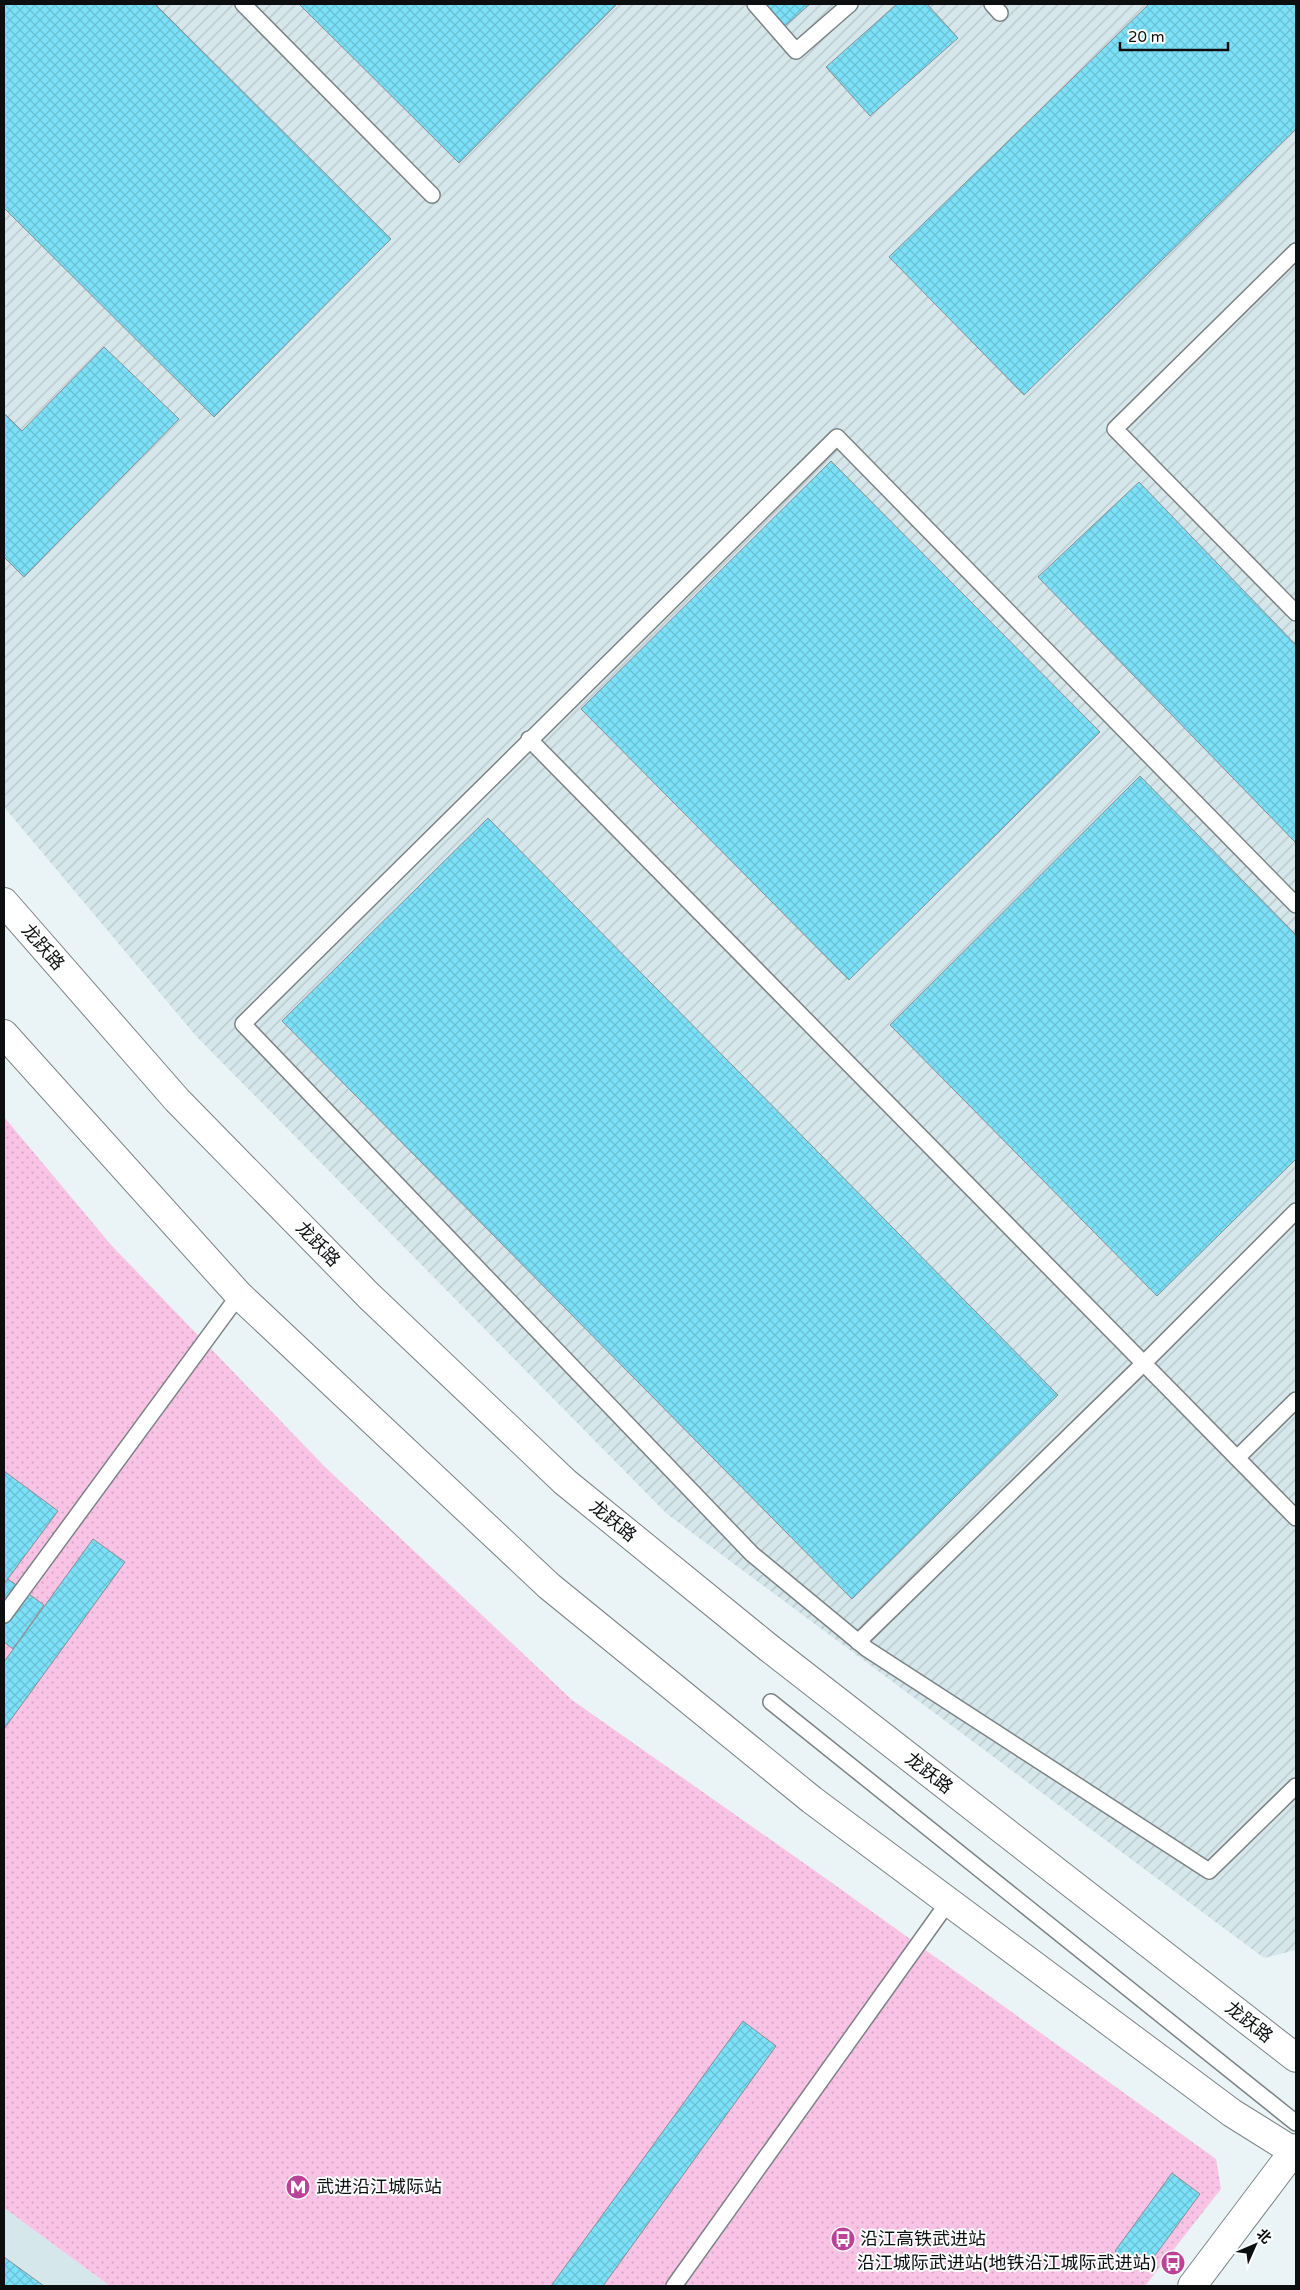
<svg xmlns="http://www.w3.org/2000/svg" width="1300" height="2290" viewBox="0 0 1300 2290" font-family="'Varela Round','Noto Sans SC',sans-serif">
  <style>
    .built { fill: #d6e7ec }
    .industrial { fill: url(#industrial-furrows) }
    .grass { fill: url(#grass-dots) }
    .building { fill: url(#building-cross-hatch); stroke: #899092 }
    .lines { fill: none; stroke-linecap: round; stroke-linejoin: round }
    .lane-casing { stroke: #7c8385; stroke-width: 18 }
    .secondary-casing { stroke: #7c8385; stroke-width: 30 }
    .lane { stroke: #fff; stroke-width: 15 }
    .secondary { stroke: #fff; stroke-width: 28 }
    .labels { text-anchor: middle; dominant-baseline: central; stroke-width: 4; stroke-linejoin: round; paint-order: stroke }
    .street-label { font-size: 18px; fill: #0c0e0f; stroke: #fdffff }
    .poi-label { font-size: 18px; fill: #0c0e0f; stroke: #fdffff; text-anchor: start }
  </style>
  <defs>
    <pattern id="industrial-furrows" width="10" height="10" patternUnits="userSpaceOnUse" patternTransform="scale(1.25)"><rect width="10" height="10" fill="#d6e7ec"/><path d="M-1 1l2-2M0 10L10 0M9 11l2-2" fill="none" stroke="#b6c5c9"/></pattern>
    <pattern id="grass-dots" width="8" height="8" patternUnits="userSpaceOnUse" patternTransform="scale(1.25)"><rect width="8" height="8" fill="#f9c3e5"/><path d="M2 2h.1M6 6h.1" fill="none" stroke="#d4a6c3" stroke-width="1.8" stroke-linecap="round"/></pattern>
    <pattern id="building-cross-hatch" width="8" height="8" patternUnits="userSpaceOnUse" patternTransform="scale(1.25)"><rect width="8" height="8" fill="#7ce1f8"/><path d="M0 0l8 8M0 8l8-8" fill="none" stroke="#6ac0d3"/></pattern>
  </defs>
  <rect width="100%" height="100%" fill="#eaf3f5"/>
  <polygon class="built" points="4,2208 110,2286 4,2286"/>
  <polygon class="industrial" points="4,4 1296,4 1296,1950 1264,1958 667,1514 196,1036 4,807"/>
  <polygon class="grass" points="4,1117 112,1246 324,1466 572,1700 828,1880 1216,2159 1221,2189 1145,2286 110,2286 4,2208"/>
  <g class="building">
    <polygon points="4,4 155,4 391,239 214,417 4,208"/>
    <polygon points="299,4 617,4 459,163"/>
    <polygon points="765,4 810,4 785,26"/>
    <polygon points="897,4 927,4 958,38 870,116 826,67"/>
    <polygon points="1149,4 1296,4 1296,129 1024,395 889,257"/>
    <polygon points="104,347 179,419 24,577 4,557 4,413 22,431"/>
    <polygon points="831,461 1100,732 849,980 581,709"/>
    <polygon points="1139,482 1296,645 1296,843 1038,577"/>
    <polygon points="1140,776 1296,935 1296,1159 1157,1296 890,1025"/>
    <polygon points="488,818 1058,1395 852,1599 282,1021"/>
    <polygon points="4,1471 58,1511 4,1584"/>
    <polygon points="93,1539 125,1562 4,1729 4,1662"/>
    <polygon points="8,1579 44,1605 13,1649 4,1642 4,1584"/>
    <polygon points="743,2021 776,2046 603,2286 551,2286"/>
    <polygon points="1172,2173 1200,2194 1143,2272 1115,2251"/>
    <polygon points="4,2257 44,2286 4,2286"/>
  </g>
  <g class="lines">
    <defs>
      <g id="lane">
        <polyline points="243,4 432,195"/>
        <polyline points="755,4 796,51 850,4"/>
        <polyline points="992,4 1000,13"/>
        <polyline points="1296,251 1115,429 1296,613"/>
        <polyline points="529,739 1296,1518"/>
        <polyline points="1296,905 837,437 243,1024 752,1554 867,1649 1209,1871 1296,1786"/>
        <polyline points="1237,1458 1296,1400"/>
        <polyline points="4,1615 239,1295"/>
        <polyline points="858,1642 1143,1364 1296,1211"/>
        <polyline points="771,1702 1296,2123"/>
        <polyline points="674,2286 949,1901"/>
      </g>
      <g id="secondary">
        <polyline points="4,902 177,1100 369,1296 565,1482 769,1648 1296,2058"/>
        <polyline points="4,1034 239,1295 549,1586 812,1800 1232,2113 1296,2153"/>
        <polyline points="1192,2286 1296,2148"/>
      </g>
    </defs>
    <use href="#lane" class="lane-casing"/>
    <use href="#secondary" class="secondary-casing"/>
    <use href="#lane" class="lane"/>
    <use href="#secondary" class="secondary"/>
  </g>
  <defs>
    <symbol id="metro-disc" viewBox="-11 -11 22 22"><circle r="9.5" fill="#ba4398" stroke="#fdffff"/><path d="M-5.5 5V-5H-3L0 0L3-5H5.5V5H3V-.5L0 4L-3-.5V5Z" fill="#fff"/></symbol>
    <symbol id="bus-disc" viewBox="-11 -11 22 22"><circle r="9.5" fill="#ba4398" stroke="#fdffff"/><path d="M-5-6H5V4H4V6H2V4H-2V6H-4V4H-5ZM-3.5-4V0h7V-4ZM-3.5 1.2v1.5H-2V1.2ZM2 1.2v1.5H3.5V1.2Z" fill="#fff"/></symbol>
  </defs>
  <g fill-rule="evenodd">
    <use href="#metro-disc" x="284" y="2173" width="28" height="28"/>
    <use href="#bus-disc" x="829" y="2225" width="28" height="28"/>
    <use href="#bus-disc" x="1159" y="2249" width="28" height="28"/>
  </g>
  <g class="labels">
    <g class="street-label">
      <text transform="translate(43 947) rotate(49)">龙跃路</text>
      <text transform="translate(318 1244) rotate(46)">龙跃路</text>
      <text transform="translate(613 1521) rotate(39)">龙跃路</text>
      <text transform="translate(929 1773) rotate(38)">龙跃路</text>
      <text transform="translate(1249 2022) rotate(38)">龙跃路</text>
    </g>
    <g class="poi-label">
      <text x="316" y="2187">武进沿江城际站</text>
      <text x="860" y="2239">沿江高铁武进站</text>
      <text x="1156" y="2263" text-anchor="end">沿江城际武进站(地铁沿江城际武进站)</text>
    </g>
  </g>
  <rect width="1300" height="2290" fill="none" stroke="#0c0e0f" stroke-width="10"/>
  <g transform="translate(1255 2245) rotate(45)" stroke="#fdffff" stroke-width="4" paint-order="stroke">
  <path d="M0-4L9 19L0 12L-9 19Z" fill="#0c0e0f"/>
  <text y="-8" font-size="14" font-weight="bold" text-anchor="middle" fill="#0c0e0f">北</text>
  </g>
  <path d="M1120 42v8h108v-8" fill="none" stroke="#0c0e0f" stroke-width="2.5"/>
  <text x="1128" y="42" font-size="15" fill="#0c0e0f" stroke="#fdffff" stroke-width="4" paint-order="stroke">20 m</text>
</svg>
